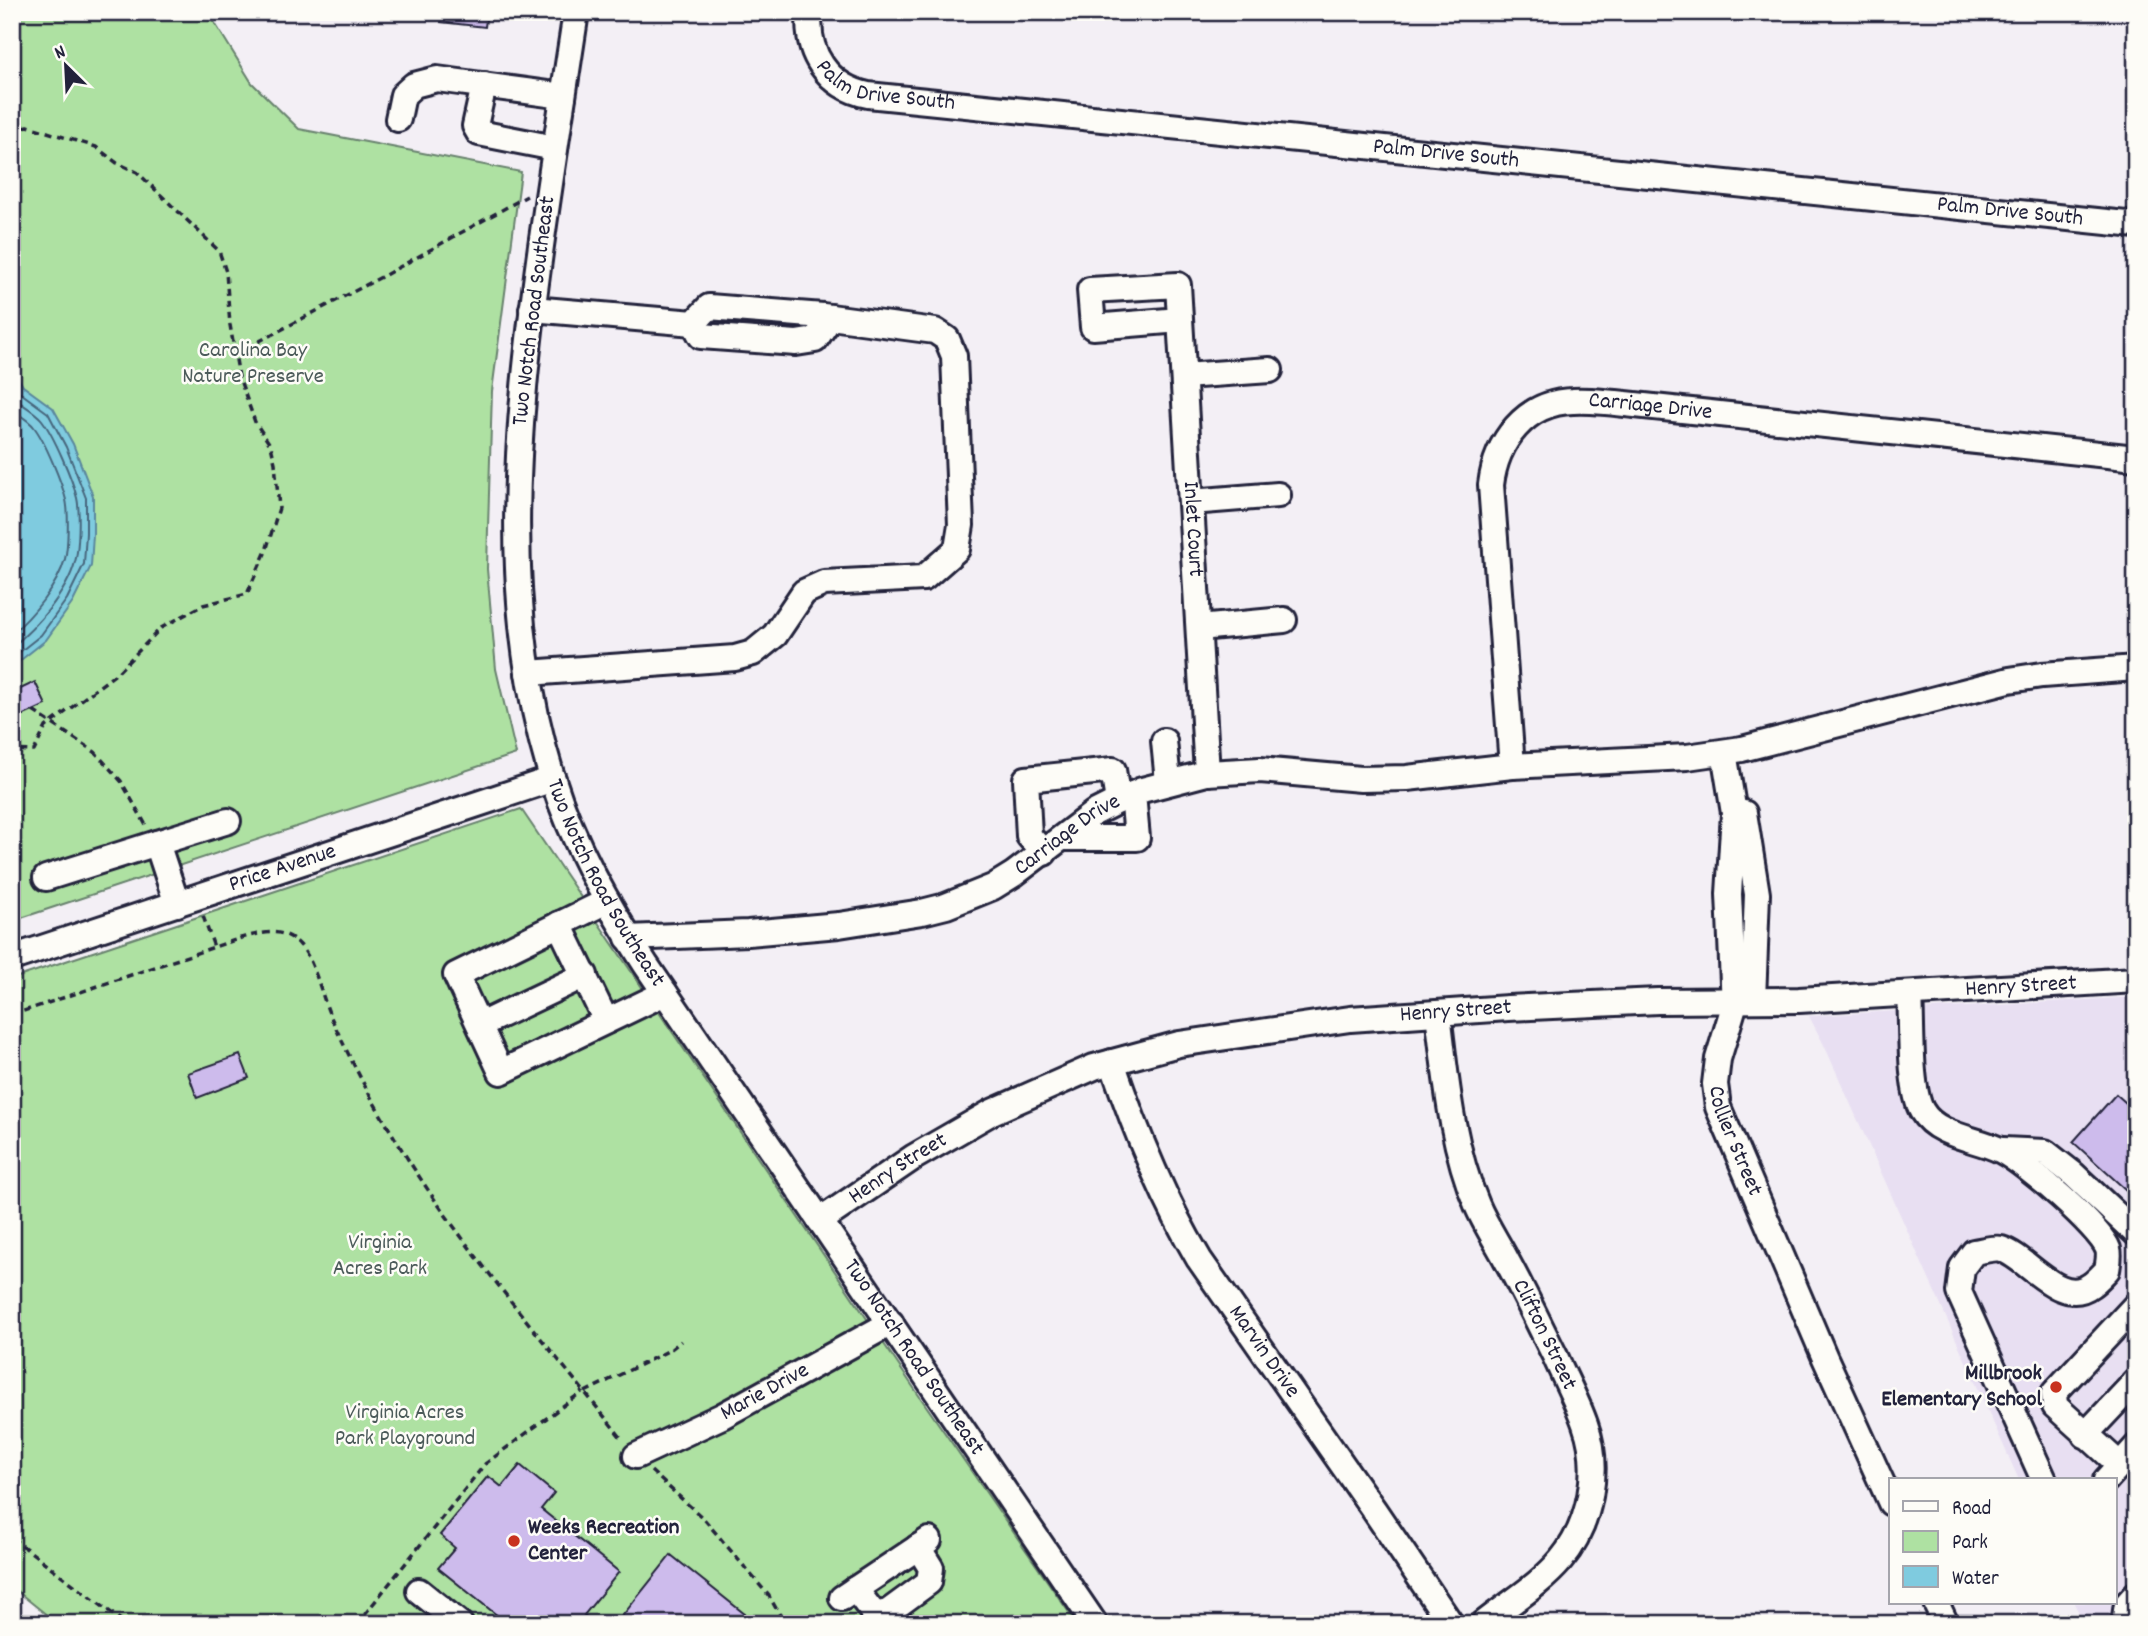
<svg xmlns="http://www.w3.org/2000/svg" width="2148" height="1636" viewBox="0 0 2148 1636" font-family="Dekko,sans-serif">
  <style>
    .built { fill: #e8dff2 }
    .green { fill: #aee1a2; stroke: #68826e; stroke-width: 2 }
    .water { fill: #7fcbdf; stroke: #5a879d; stroke-width: 2 }
    .lines { fill: none; stroke-linecap: round; stroke-linejoin: round }
    .shore { stroke: #47667d; stroke-width: 2 }
    .building { fill: #cdbbec; stroke: #22223b; stroke-width: 2 }
    .minor-casing { stroke: #22223b; stroke-width: 30 }
    .path { stroke: #22223b; stroke-width: 3.5; stroke-dasharray: 7 5; stroke-linecap: butt }
    .minor { stroke: #fdfcf7; stroke-width: 24 }
    .poi-dot { fill: #c8321e; stroke: #fdfcf7; stroke-width: 2.5 }
    .labels { text-anchor: middle; dominant-baseline: central; stroke-width: 5; stroke-linejoin: round; paint-order: stroke }
    .street-label { font-size: 23px; fill: #22223b; stroke: #fdfcf7 }
    .park-label { font-size: 23px; fill: #4c5b5a; stroke: #fdfcf7 }
    .poi-label { font-size: 23px; font-weight: bold; fill: #22223b; stroke: #fdfcf7; text-anchor: end }
  </style>
  <rect width="100%" height="100%" fill="#f3eff5"/>
  <filter id="ink" filterUnits="userSpaceOnUse"><feTurbulence type="fractalNoise" baseFrequency=".0143" numOctaves="2"/><feDisplacementMap in="SourceGraphic" scale="14" xChannelSelector="R" yChannelSelector="G"/><feConvolveMatrix kernelMatrix="1 2 1 2 8 2 1 2 1" color-interpolation-filters="sRGB"/></filter>
  <g filter="url(#ink)">
    <polygon class="built" points="2136,997 2136,1624 2084,1624 2074,1603 2115,1603 2115,1480 2019,1480 1825,1047 1809,1016"/>
    <g class="green">
      <polygon points="12,12 208,12 252,83 299,129 521,172 492,391 488,528 487,569 496,669 516,754 12,921"/>
      <polygon points="521,809 920,1397 1077,1624 58,1624 12,1587 12,979"/>
    </g>
    <polygon class="water" points="12,368 23,386 53,408 73,444 93,496 93,534 91,566 73,602 46,640 12,667"/>
    <g class="lines">
      <g class="shore">
        <polyline points="12,382 18,391 48,413 66,447 86,498 86,533 84,564 67,599 41,635 12,658"/>
        <path d="M12,397C21,404 35,411 42,420C54,436 72,478 77,498C80,511 79,549 75,562C67,593 36,627 12,647"/>
        <path d="M12,410C19,415 29,420 34,427C45,441 62,483 66,500C69,513 68,547 65,559C58,585 32,617 12,633"/>
      </g>
    </g>
    <g class="building">
      <polygon points="442,12 487,12 485,27 441,22"/>
      <polygon points="35,682 46,705 18,718 12,704 12,693"/>
      <polygon points="240,1055 249,1078 197,1098 188,1073"/>
      <polygon points="2116,1094 2136,1112 2136,1199 2073,1142"/>
      <polygon points="520,1465 554,1493 541,1509 619,1572 584,1615 595,1624 508,1624 438,1568 455,1548 440,1535 488,1476 502,1487"/>
      <polygon points="671,1555 746,1615 740,1624 616,1624"/>
    </g>
    <g class="lines">
      <defs>
        <g id="minor">
          <path id="s1" d="M576,12C564,92 551,173 540,253C516,427 499,606 552,777C573,844 608,906 646,965L1095,1624"/>
          <path id="s2" d="M810,12C805,53 828,87 868,95L2136,225"/>
          <polyline points="484,85 475,126 479,133 555,148"/>
          <polyline points="398,119 403,95 414,85 437,79 563,96"/>
          <path id="s3" d="M1180,320L1093,327L1090,290L1178,285L1207,773"/>
          <polyline points="694,323 701,336 796,343 815,340 831,317"/>
          <polyline points="1184,376 1270,370"/>
          <polyline points="1191,502 1278,495"/>
          <polyline points="1199,628 1284,620"/>
          <polyline points="528,673 735,658 753,653 775,635 804,592 824,583 924,578 957,549 961,525 954,356 947,339 935,331 823,316 709,307 694,323 532,309"/>
          <polyline points="1164,741 1168,782"/>
          <path id="s4" d="M1724,752L1734,813L1729,894L1734,1006L1718,1059L1715,1084L1718,1107L1825,1358L1891,1503"/>
          <path id="s5" d="M1512,766L1491,485C1496,442 1525,402 1573,401C1587,400 1602,402 1616,403L2136,458"/>
          <polyline points="1744,813 1757,894 1753,1000"/>
          <polyline points="1063,838 1137,838 1133,794"/>
          <polyline points="157,843 228,821"/>
          <polyline points="1044,853 1029,836 1026,779 1113,770 1118,801"/>
          <polyline points="46,878 157,843 177,904"/>
          <polyline points="607,901 456,975 501,1072 665,993"/>
          <polyline points="559,924 606,1021"/>
          <path id="s6" d="M628,938L748,933L839,925L922,912L946,906L993,887L1014,874L1094,813L1118,801L1142,790L1207,773L1260,770L1361,779L1407,778L1512,766L1687,757L1742,749L2009,680L2042,675L2136,668"/>
          <path id="s7" d="M12,958L553,779"/>
          <path d="M1910,994C1912,1022 1909,1089 1922,1111C1937,1137 1978,1138 2002,1151C2025,1163 2100,1227 2108,1249C2110,1255 2108,1264 2107,1270C2102,1275 2097,1281 2091,1285C2060,1308 2028,1257 2001,1249C1994,1247 1982,1251 1974,1252L1962,1268L1959,1292L2044,1480"/>
          <path id="s8" d="M1438,1013C1446,1078 1451,1144 1477,1205C1485,1224 1497,1242 1507,1261C1524,1292 1539,1324 1555,1356C1565,1379 1577,1401 1585,1424C1601,1468 1591,1524 1561,1560C1540,1585 1509,1603 1483,1624"/>
          <polyline points="480,1025 585,975"/>
          <path id="s9" d="M1112,1062C1135,1130 1162,1197 1199,1259L1374,1510L1451,1624"/>
          <polyline points="2003,1150 2045,1152 2073,1174 2136,1233"/>
          <path id="s10" d="M820,1221L914,1157L992,1112L1094,1067L1179,1044L1350,1019L1508,1008L1658,1001L1799,1000L2136,980"/>
          <polyline points="2085,1435 2136,1381"/>
          <path id="s11" d="M636,1456L722,1416L891,1323"/>
          <polyline points="2120,1465 2055,1406 2054,1393 2136,1305"/>
          <polyline points="2106,1480 2136,1447"/>
          <polyline points="855,1589 875,1615 888,1612 929,1582 931,1568 918,1547"/>
          <polyline points="419,1591 460,1624"/>
          <polyline points="842,1598 929,1540"/>
          <polyline points="1936,1603 1946,1624"/>
          <polyline points="2124,1624 2127,1604 2136,1594"/>
        </g>
      </defs>
      <use href="#minor" class="minor-casing"/>
      <g class="path">
        <polyline points="12,130 28,126 96,147 117,163 137,172 219,251 226,272 230,325 239,377 255,422 271,446 275,463 279,508 266,551 247,594 203,605 161,628 117,673 46,727 34,751 12,750"/>
        <polyline points="237,353 385,275 527,196"/>
        <polyline points="33,711 95,752 121,781 147,827"/>
        <polyline points="203,916 214,947"/>
        <path d="M12,1015L241,938C262,933 283,926 300,945C314,960 321,993 329,1013C348,1055 369,1096 393,1135C458,1244 544,1340 623,1440"/>
        <polyline points="585,1392 670,1350 681,1341"/>
        <polyline points="651,1471 704,1519 769,1596 785,1624"/>
        <polyline points="12,1538 126,1624"/>
        <polyline points="918,1615 924,1624"/>
        <polyline points="357,1624 485,1464 583,1391"/>
      </g>
      <use href="#minor" class="minor"/>
    </g>
  </g>
  <g class="poi-dot">
    <circle cx="2056" cy="1387" r="7"/>
    <circle cx="514" cy="1541" r="7"/>
  </g>
  <g class="labels">
    <g class="street-label">
      <text stroke="none"><textPath href="#s2" startOffset="126">Palm Drive South</textPath></text>
      <text stroke="none"><textPath href="#s2" startOffset="693">Palm Drive South</textPath></text>
      <text stroke="none"><textPath href="#s2" startOffset="1260">Palm Drive South</textPath></text>
      <text transform="translate(535 311) rotate(-83)">Two Notch Road Southeast</text>
      <text stroke="none"><textPath href="#s5" startOffset="488">Carriage Drive</textPath></text>
      <text stroke="none"><textPath href="#s3" startOffset="457">Inlet Court</textPath></text>
      <text stroke="none"><textPath href="#s6" startOffset="462">Carriage Drive</textPath></text>
      <text stroke="none"><textPath href="#s7" startOffset="285">Price Avenue</textPath></text>
      <text stroke="none"><textPath href="#s1" startOffset="891">Two Notch Road Southeast</textPath></text>
      <text stroke="none"><textPath href="#s10" startOffset="1248">Henry Street</textPath></text>
      <text stroke="none"><textPath href="#s10" startOffset="682">Henry Street</textPath></text>
      <text stroke="none"><textPath href="#s4" startOffset="396">Collier Street</textPath></text>
      <text stroke="none"><textPath href="#s10" startOffset="94">Henry Street</textPath></text>
      <text stroke="none"><textPath href="#s8" startOffset="343">Clifton Street</textPath></text>
      <text stroke="none"><textPath href="#s9" startOffset="329">Marvin Drive</textPath></text>
      <text stroke="none"><textPath href="#s1" startOffset="1458">Two Notch Road Southeast</textPath></text>
      <text stroke="none"><textPath href="#s11" startOffset="144">Marie Drive</textPath></text>
    </g>
    <g class="park-label">
      <text x="253" y="351">Carolina Bay<tspan x="253" dy="26">Nature Preserve</tspan></text>
      <text x="380" y="1243">Virginia<tspan x="380" dy="26">Acres Park</tspan></text>
      <text x="405" y="1413">Virginia Acres<tspan x="405" dy="26">Park Playground</tspan></text>
    </g>
    <g class="poi-label">
      <text x="2042" y="1374">Millbrook<tspan x="2042" dy="26">Elementary School</tspan></text>
      <text x="528" y="1528" text-anchor="start">Weeks Recreation<tspan x="528" dy="26">Center</tspan></text>
    </g>
  </g>
  <rect width="2148" height="1636" fill="none" stroke="#fdfcf7" stroke-width="42"/>
  <rect x="21" y="21" width="2106" height="1594" fill="none" stroke="#22223b" stroke-width="2.5" filter="url(#ink)"/>
  <rect x="1889" y="1478" width="228" height="126" fill="#fdfcf7" stroke="#a5a5ac" stroke-width="2"/>
  <rect x="1903" y="1501" width="35" height="10" fill="#fdfcf7" stroke="#a5a5ac" stroke-width="2"/>
  <text x="1952" y="1514" font-size="21" fill="#22223b">Road</text>
  <rect x="1903" y="1531" width="35" height="21" fill="#aee1a2" stroke="#a5a5ac" stroke-width="2"/>
  <text x="1952" y="1548" font-size="21" fill="#22223b">Park</text>
  <rect x="1903" y="1566" width="35" height="21" fill="#7fcbdf" stroke="#a5a5ac" stroke-width="2"/>
  <text x="1952" y="1584" font-size="21" fill="#22223b">Water</text>
  <g transform="translate(66 66) rotate(336)" stroke="#fdfcf7" stroke-width="5" paint-order="stroke">
  <path d="M0-5L12 26L0 18L-12 26Z" fill="#22223b"/>
  <text y="-10" font-size="19" font-weight="bold" text-anchor="middle" fill="#22223b">N</text>
  </g>
</svg>
